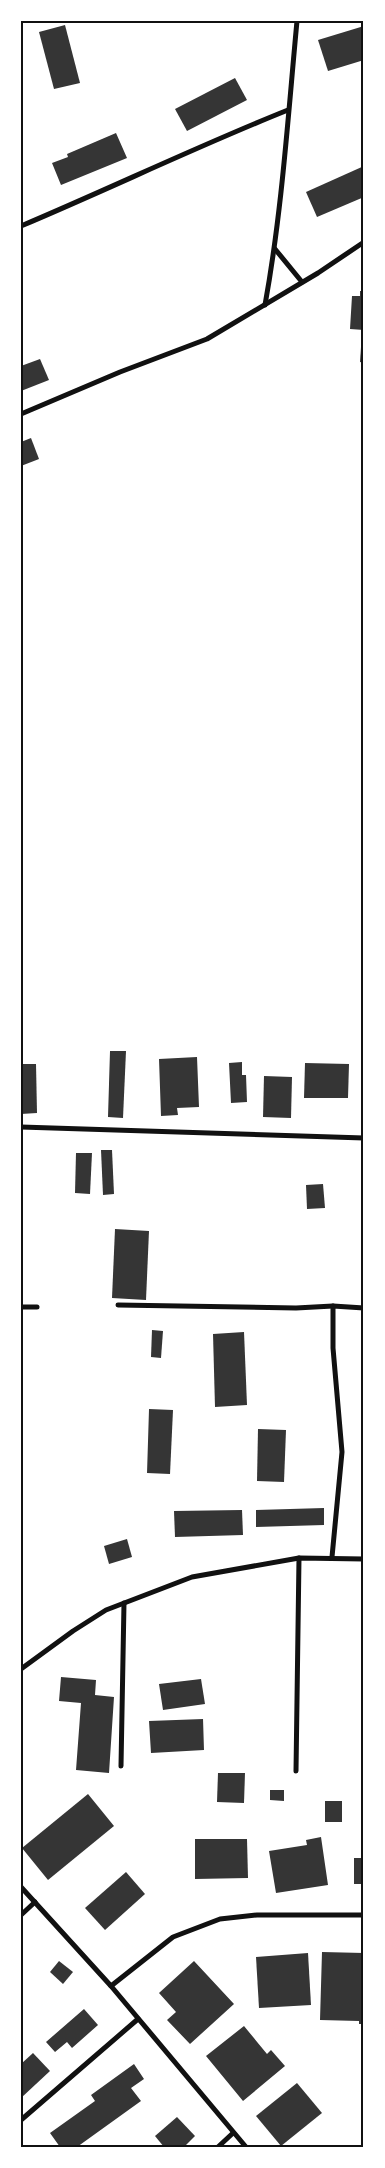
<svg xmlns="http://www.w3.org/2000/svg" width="385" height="2168" viewBox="0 0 385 2168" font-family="'PT Sans',sans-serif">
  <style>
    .building { fill: #353535 }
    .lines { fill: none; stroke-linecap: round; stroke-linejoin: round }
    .minor { stroke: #111; stroke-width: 5 }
    .neatline { fill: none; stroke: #111; stroke-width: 2 }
  </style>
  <rect width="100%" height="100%" fill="#fff"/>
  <g class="building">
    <polygon points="65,25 80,83 54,89 39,32"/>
    <polygon points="364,26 364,60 328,71 318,40"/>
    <polygon points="235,78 247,100 187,131 175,109"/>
    <polygon points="116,133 127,158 61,185 52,163 68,157 67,154"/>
    <polygon points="364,166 364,197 317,217 306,192"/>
    <polygon points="360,291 364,291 364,330 350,329 352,296 360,296"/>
    <polygon points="362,332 364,332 364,363 360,362"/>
    <polygon points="40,359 49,380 21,391 21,366"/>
    <polygon points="31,438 39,459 21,466 21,442"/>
    <polygon points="110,1051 126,1051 123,1118 108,1117"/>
    <polygon points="197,1057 199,1107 177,1108 178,1115 161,1116 159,1059"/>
    <polygon points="242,1062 242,1075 246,1075 247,1102 231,1103 229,1063"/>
    <polygon points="305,1063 349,1064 348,1098 304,1098"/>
    <polygon points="21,1064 36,1064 37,1113 21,1114"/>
    <polygon points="264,1076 292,1077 291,1118 263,1117"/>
    <polygon points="362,1086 364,1086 364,1120 361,1120"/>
    <polygon points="101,1150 112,1150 114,1194 103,1195"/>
    <polygon points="76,1153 92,1153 90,1194 75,1193"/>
    <polygon points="323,1184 325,1208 307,1209 306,1185"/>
    <polygon points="115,1229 149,1231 146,1300 112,1298"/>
    <polygon points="152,1330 163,1331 161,1358 151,1357"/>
    <polygon points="244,1332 247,1405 215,1407 213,1334"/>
    <polygon points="149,1409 173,1410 170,1474 147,1473"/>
    <polygon points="258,1429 286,1430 284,1482 257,1481"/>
    <polygon points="324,1508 324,1525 256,1527 256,1510"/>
    <polygon points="242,1510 243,1535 175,1537 174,1511"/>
    <polygon points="127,1539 132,1557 109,1564 104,1546"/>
    <polygon points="61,1677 96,1680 95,1695 114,1697 109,1773 76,1770 81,1703 59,1701"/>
    <polygon points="201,1679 205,1704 163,1710 159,1684"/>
    <polygon points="203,1719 204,1750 151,1753 149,1721"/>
    <polygon points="218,1773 245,1773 244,1803 217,1802"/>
    <polygon points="270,1790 284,1790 284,1801 270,1800"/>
    <polygon points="88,1794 114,1826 48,1880 22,1848"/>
    <rect x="325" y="1801" width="17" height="21"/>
    <polygon points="321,1837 328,1885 276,1893 269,1851 307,1845 306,1840"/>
    <polygon points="195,1839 247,1839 248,1878 195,1879"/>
    <rect x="354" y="1858" width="10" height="26"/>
    <polygon points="126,1872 145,1894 105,1930 85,1908"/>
    <polygon points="322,1952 364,1953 364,2024 359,2024 359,2021 320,2020"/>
    <polygon points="308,1953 311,2005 259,2008 256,1957"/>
    <polygon points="59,1961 73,1972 63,1984 50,1972"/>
    <polygon points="194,1961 234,2004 190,2044 167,2020 176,2012 159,1993"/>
    <polygon points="84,2009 98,2025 72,2048 67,2042 55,2052 46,2042"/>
    <polygon points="244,2026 267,2054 271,2050 285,2066 243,2101 206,2056"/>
    <polygon points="33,2053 50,2071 21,2098 21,2064"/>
    <polygon points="134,2064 144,2079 131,2088 141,2101 77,2147 60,2147 50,2133 95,2101 91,2095"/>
    <polygon points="297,2083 322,2113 281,2146 256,2116"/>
    <polygon points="177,2117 195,2136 184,2147 164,2147 155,2136"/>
  </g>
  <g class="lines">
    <g class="minor">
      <path d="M21,226C111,188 198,146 288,110"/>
      <polyline points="275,249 302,282"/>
      <path d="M265,305C282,211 288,116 297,21"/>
      <polyline points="21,414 120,372 207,339 318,273 364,242"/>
      <polyline points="21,1127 364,1138"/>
      <polyline points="118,1305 296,1308 333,1306"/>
      <polyline points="21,1307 37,1307"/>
      <polyline points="332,1557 342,1452 333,1348 333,1306 364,1308"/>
      <polyline points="21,1669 73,1631 106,1610 192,1577 299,1558 364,1559"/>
      <polyline points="121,1766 124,1603"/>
      <polyline points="296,1771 299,1558"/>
      <polyline points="21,1887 111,1986 246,2147"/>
      <polyline points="21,1915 35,1902"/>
      <polyline points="111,1986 173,1937 220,1919 257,1915 364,1915"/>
      <polyline points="21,2120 138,2019"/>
      <polyline points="218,2147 233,2133"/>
    </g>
  </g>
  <rect width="385" height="2168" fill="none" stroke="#ffffff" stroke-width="45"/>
  <rect x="22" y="22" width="340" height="2124" class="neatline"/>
</svg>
